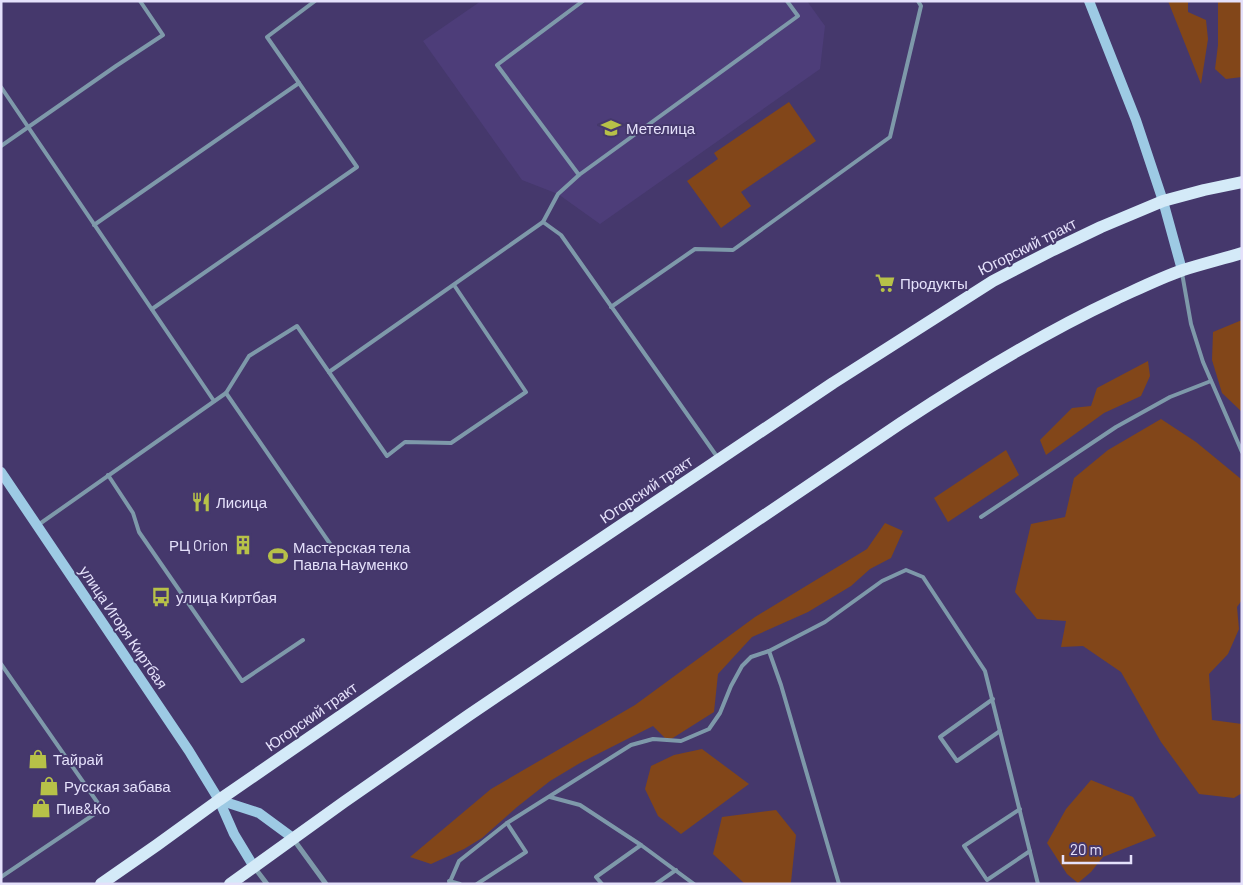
<svg xmlns="http://www.w3.org/2000/svg" width="1243" height="885" viewBox="0 0 1243 885" font-family="Barlow,sans-serif">
  <style>
    .built { fill: #4d3d79 }
    .green { fill: #824619 }
    .lines { fill: none; stroke-linecap: round; stroke-linejoin: round }
    .service { stroke: #7e99aa; stroke-width: 4 }
    .minor { stroke: #7e99aa; stroke-width: 5 }
    .secondary { stroke: #9dcae4; stroke-width: 10 }
    .primary { stroke: #d4eaf8; stroke-width: 12 }
    .labels { text-anchor: middle; dominant-baseline: central; stroke-width: 4; stroke-linejoin: round; paint-order: stroke }
    .poi-label { font-size: 15px; fill: #e5e1fb; stroke: #45386c; text-anchor: start }
    .street-label { font-size: 15px; fill: #e5e1fb; stroke: #45386c }
  </style>
  <rect width="100%" height="100%" fill="#45386c"/>
  <polygon class="built" points="481,1 807,1 825,26 820,69 600,224 558,194 522,180 423,41"/>
  <g class="green">
    <polygon points="1168,1 1188,1 1188,12 1206,20 1208,39 1201,84"/>
    <polygon points="1218,1 1242,1 1242,77 1226,79 1215,69 1218,45"/>
    <polygon points="789,102 816,141 741,192 751,206 721,228 687,181 718,159 714,153"/>
    <polygon points="1242,320 1242,412 1222,393 1212,360 1213,332"/>
    <polygon points="1148,361 1150,376 1141,396 1104,413 1046,455 1040,440 1072,408 1091,406 1097,388"/>
    <polygon points="1161,419 1196,442 1241,479 1242,481 1242,600 1237,607 1239,629 1228,654 1209,674 1212,720 1242,724 1242,793 1234,798 1199,794 1161,742 1121,672 1083,646 1061,647 1066,621 1037,619 1015,592 1031,524 1065,517 1074,478 1108,450"/>
    <polygon points="1006,450 1019,475 948,522 934,498"/>
    <polygon points="885,523 903,531 891,558 870,569 851,586 808,612 752,637 718,674 714,712 668,741 653,726 580,763 550,781 517,807 482,838 464,849 431,864 410,857 491,789 635,705 755,617 867,549"/>
    <polygon points="702,749 749,784 681,834 658,816 645,789 651,766 674,755"/>
    <polygon points="1091,780 1133,797 1156,836 1103,857 1091,872 1078,883 1067,874 1047,843 1066,809"/>
    <polygon points="776,810 796,835 791,882 790,884 745,884 713,854 722,817"/>
  </g>
  <g class="lines">
    <g class="service">
      <polyline points="1,87 214,401"/>
      <polyline points="1,146 116,66 163,35 140,1"/>
      <polyline points="579,175 497,65 583,1"/>
      <polyline points="543,222 561,235 718,458"/>
      <polyline points="94,225 299,83 267,37 315,1"/>
      <polyline points="1182,273 1191,324 1203,362 1242,452"/>
      <polyline points="611,307 695,249 733,250 890,137 921,6 918,1"/>
      <polyline points="152,309 357,167 299,83"/>
      <polyline points="329,372 543,222 558,194 579,175 798,16 787,1"/>
      <polyline points="226,393 335,551"/>
      <polyline points="108,475 133,513 139,532 242,681 303,640"/>
      <polyline points="981,517 1116,427 1170,397 1211,381"/>
      <polyline points="38,525 226,393 249,356 297,326 387,456 405,442 451,443 526,392 454,285"/>
      <polyline points="769,651 781,685 839,884"/>
      <polyline points="1,664 102,809 1,877"/>
      <polyline points="993,699 940,737 957,761 1000,731"/>
      <polyline points="550,797 580,805 641,845 694,884"/>
      <polyline points="1020,809 964,846 987,880 1030,851"/>
      <polyline points="449,881 460,884"/>
      <polyline points="449,884 459,861 507,823 631,745 653,739 681,741 709,729 720,713 731,686 742,666 751,657 769,651 825,622 882,581 906,570 923,577 985,671 1038,884"/>
      <polyline points="477,884 526,852 507,823"/>
      <polyline points="602,884 596,877 641,845"/>
      <polyline points="656,884 676,870"/>
    </g>
    <g class="minor">
      <polyline points="294,840 326,884"/>
      <polyline points="254,867 267,884"/>
    </g>
    <g class="secondary">
      <polyline points="1089,1 1136,120 1163,201 1182,270"/>
      <polyline points="1,472 189,751 219,800 234,834 254,867"/>
      <polyline points="219,800 259,813 293,838"/>
    </g>
    <g class="primary">
      <polyline points="101,884 157,845 219,800 406,671 553,571 833,383 993,281 1053,250 1101,227 1163,201 1204,190 1242,182"/>
      <path d="M230,884L344,802L469,715L901,423C971,377 1041,334 1116,299C1138,289 1160,278 1183,270C1202,264 1222,259 1242,253"/>
    </g>
  </g>
  <defs>
    <symbol id="school-bare" viewBox="-9 -9 18 18"><path d="M0-5L7-2L0 1L-7-2ZM-4 1L0 2.5L4 1V4Q0 6-4 4Z" fill="#b7c148" stroke="#45386c" stroke-width="2.5" paint-order="stroke"/></symbol>
    <symbol id="supermarket-bare" viewBox="-9 -9 18 18"><path d="M-6-5.5h2.5l.6 2H6L4.5 2H-2.5L-4.4-4H-6ZM-1.5 3.2a1.3 1.3 0 1 0 .1 0ZM3 3.2a1.3 1.3 0 1 0 .1 0Z" fill="#b7c148" stroke="#45386c" stroke-width="2.5" paint-order="stroke"/></symbol>
    <symbol id="restaurant-bare" viewBox="-9 -9 18 18"><path d="M-5-6h1v4h1v-4h1v4h1v-4h1v5L-1.5 .5V6h-2V.5L-5-1ZM5-6V6H3V1.5H1.5Q1.5-4 5-6Z" fill="#b7c148" stroke="#45386c" stroke-width="2.5" paint-order="stroke"/></symbol>
    <symbol id="building-bare" viewBox="-9 -9 18 18"><path d="M-4-6H4V6H1V3H-1V6H-4ZM-2.5-4.3h1.7v1.8h-1.7ZM.8-4.3h1.7v1.8H.8ZM-2.5-1h1.7V.8h-1.7ZM.8-1h1.7V.8H.8Z" fill="#b7c148" stroke="#45386c" stroke-width="2.5" paint-order="stroke"/></symbol>
    <symbol id="stadium-bare" viewBox="-9 -9 18 18"><path d="M0-5a6.5 5 0 1 0 0 10a6.5 5 0 1 0 0-10ZM-3.5-1.8h7v3.6h-7Z" fill="#b7c148" stroke="#45386c" stroke-width="2.5" paint-order="stroke"/></symbol>
    <symbol id="bus-bare" viewBox="-9 -9 18 18"><path d="M-5-6H5V4H4V6H2V4H-2V6H-4V4H-5ZM-3.5-4V0h7V-4ZM-3.5 1.2v1.5H-2V1.2ZM2 1.2v1.5H3.5V1.2Z" fill="#b7c148" stroke="#45386c" stroke-width="2.5" paint-order="stroke"/></symbol>
    <symbol id="shop-bare" viewBox="-9 -9 18 18"><path d="M-5-2.5h2.3a2.7 3.5 0 0 1 5.4 0H5L5.5 6h-11ZM-1.5-2.5h3a1.5 2.3 0 0 0-3 0Z" fill="#b7c148" stroke="#45386c" stroke-width="2.5" paint-order="stroke"/></symbol>
  </defs>
  <g fill-rule="evenodd">
    <use href="#school-bare" x="597" y="114" width="28" height="28"/>
    <use href="#supermarket-bare" x="871" y="269" width="28" height="28"/>
    <use href="#restaurant-bare" x="187" y="488" width="28" height="28"/>
    <use href="#building-bare" x="229" y="531" width="28" height="28"/>
    <use href="#stadium-bare" x="264" y="542" width="28" height="28"/>
    <use href="#bus-bare" x="147" y="583" width="28" height="28"/>
    <use href="#shop-bare" x="24" y="745" width="28" height="28"/>
    <use href="#shop-bare" x="35" y="772" width="28" height="28"/>
    <use href="#shop-bare" x="27" y="794" width="28" height="28"/>
  </g>
  <g class="labels">
    <g class="poi-label">
      <text x="626" y="128">Метелица</text>
      <text x="900" y="283">Продукты</text>
      <text x="216" y="502">Лисица</text>
      <text x="228" y="545" text-anchor="end">РЦ Orion</text>
      <text x="293" y="547">Мастерская тела<tspan x="293" dy="17">Павла Науменко</tspan></text>
      <text x="176" y="597">улица Киртбая</text>
      <text x="53" y="759">Тайрай</text>
      <text x="64" y="786">Русская забава</text>
      <text x="56" y="808">Пив&amp;Ко</text>
    </g>
    <g class="street-label">
      <text transform="translate(1027 246) rotate(-27)">Югорский тракт</text>
      <text transform="translate(646 489) rotate(-34)">Югорский тракт</text>
      <text transform="translate(124 627) rotate(56)">улица Игоря Киртбая</text>
      <text transform="translate(311 716) rotate(-35)">Югорский тракт</text>
    </g>
  </g>
  <rect width="1243" height="885" fill="none" stroke="#e5e1fb" stroke-width="5"/>
  <path d="M1063 855v8h68v-8" fill="none" stroke="#e5e1fb" stroke-width="2.5"/>
  <text x="1070" y="855" font-size="15" fill="#e5e1fb" stroke="#45386c" stroke-width="4" paint-order="stroke">20 m</text>
</svg>
